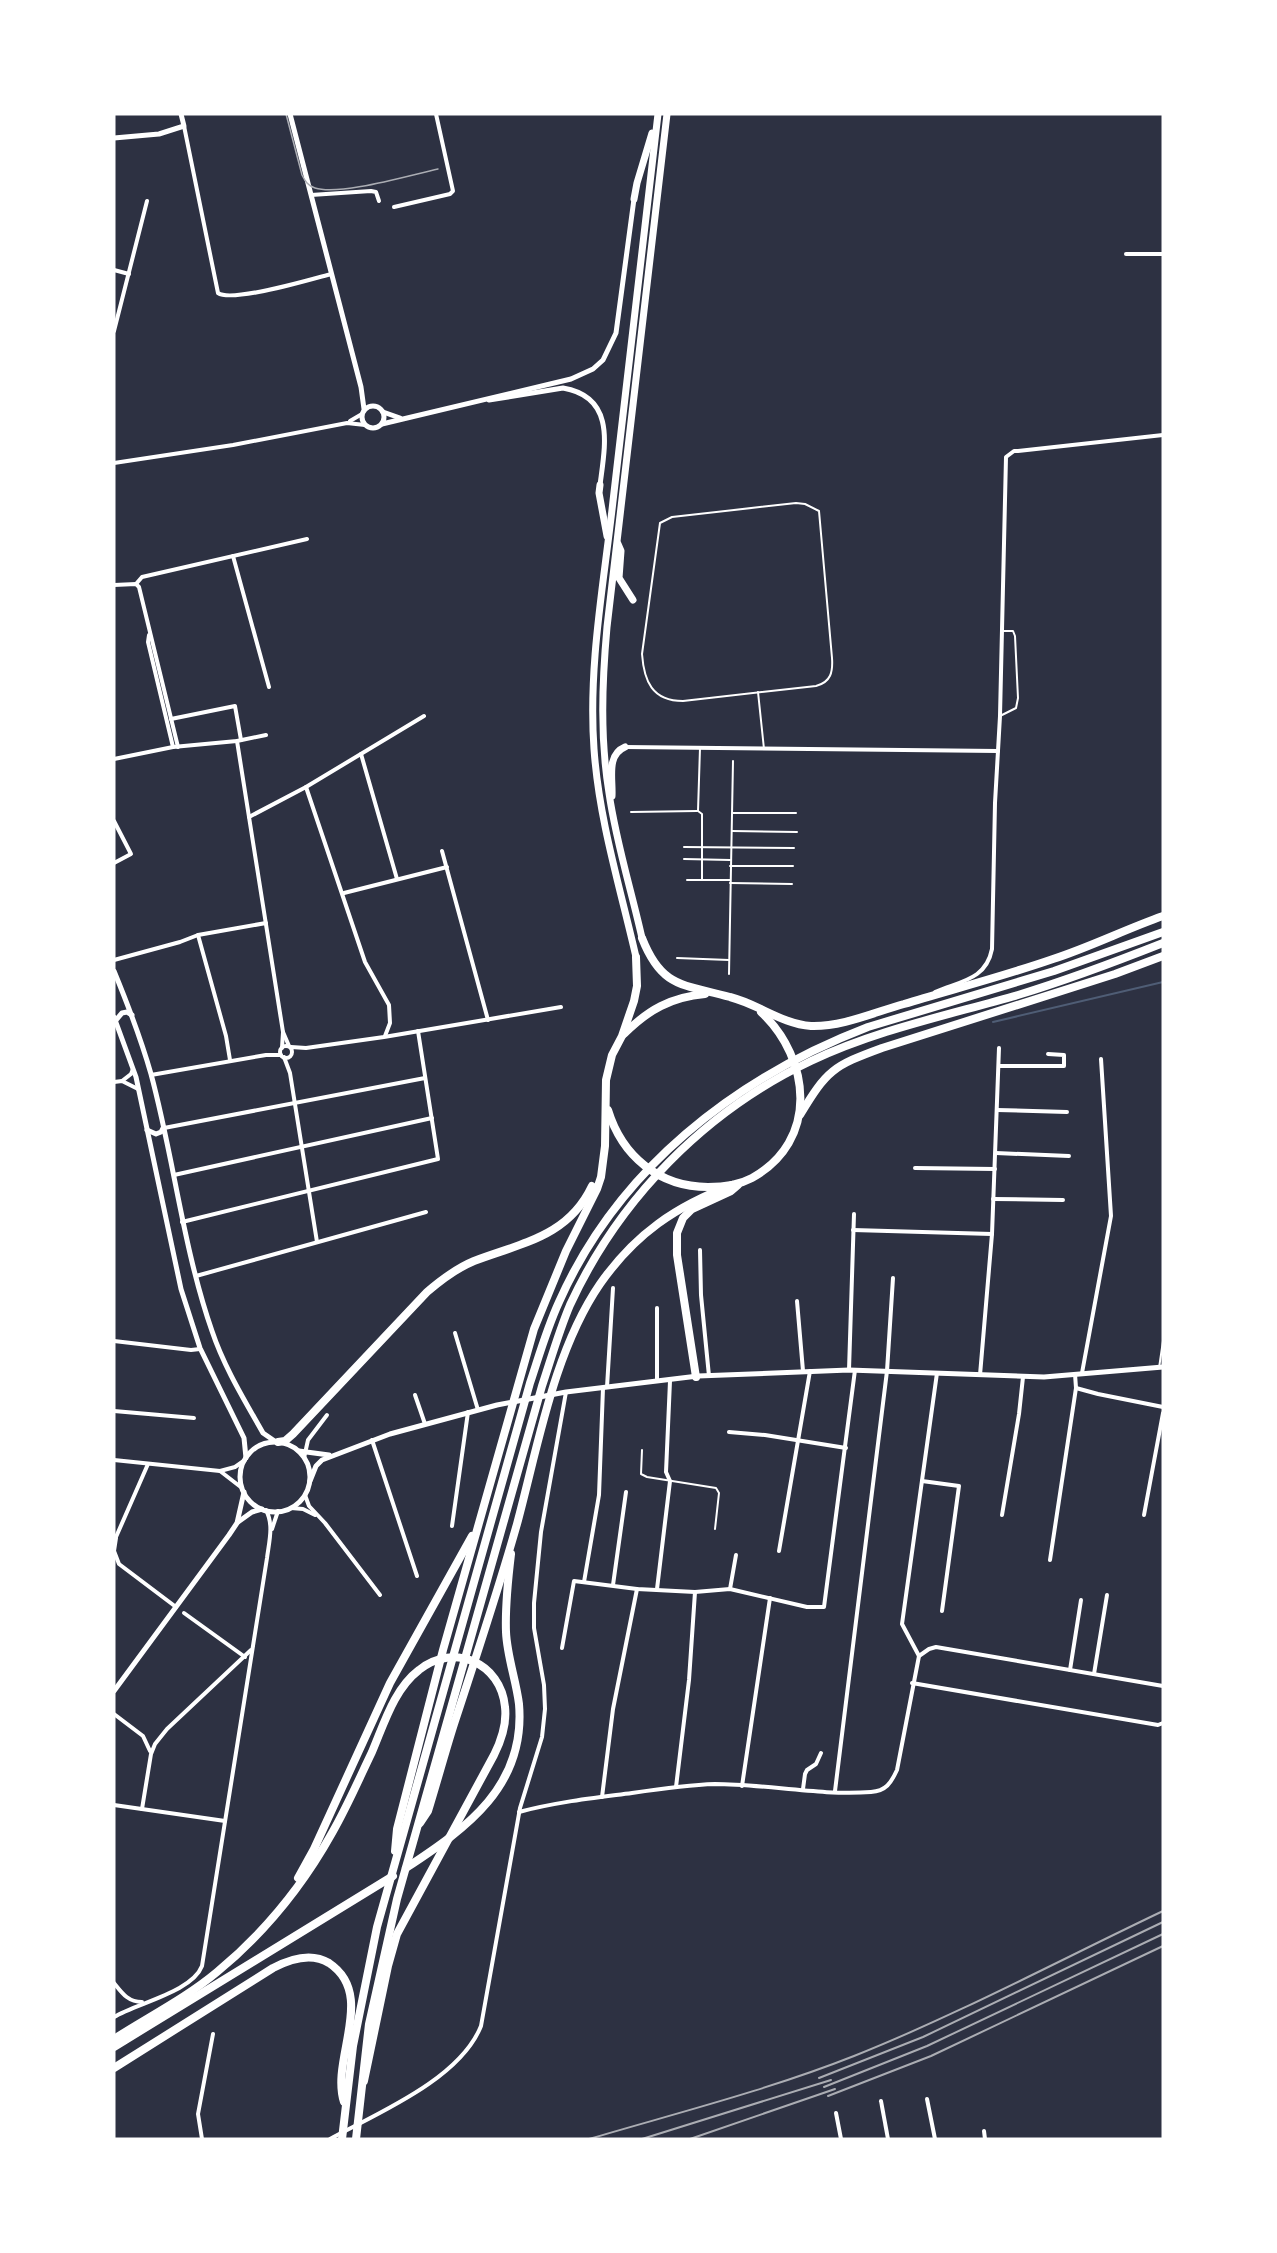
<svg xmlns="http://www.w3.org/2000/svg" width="1277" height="2253" viewBox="0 0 1277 2253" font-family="'Source Sans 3',sans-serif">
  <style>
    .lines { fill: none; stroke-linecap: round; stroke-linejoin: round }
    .stream { stroke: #4f5d75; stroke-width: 2 }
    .service { stroke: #fff; stroke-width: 2 }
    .minor { stroke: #fff; stroke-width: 4 }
    .tertiary { stroke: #fff; stroke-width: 5 }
    .primary { stroke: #fff; stroke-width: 7 }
    .motorway { stroke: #fff; stroke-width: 8 }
    .tram { stroke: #abadb3; stroke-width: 1.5 }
    .rail { stroke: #abadb3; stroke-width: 2 }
  </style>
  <rect width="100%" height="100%" fill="#2d3142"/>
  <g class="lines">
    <polyline class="stream" points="993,1022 1163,982"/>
    <g class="service">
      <path d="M796,503L805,504L819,511L832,658C833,672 831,682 816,686L683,701C652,701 644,681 642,654L660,523L672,517Z"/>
      <polyline points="758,692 764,749"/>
      <polyline points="1000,716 1016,708 1018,698 1015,636 1013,631 1003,631"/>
      <polyline points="700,748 698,811 702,814 702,880"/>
      <polyline points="631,812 697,811"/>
      <polyline points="733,813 796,813"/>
      <polyline points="732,831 797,832"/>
      <polyline points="684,847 794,848"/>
      <polyline points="684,859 730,860"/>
      <polyline points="730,866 793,866"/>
      <polyline points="687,880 730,880"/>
      <polyline points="730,883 792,884"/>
      <polyline points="677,958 729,960"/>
      <polyline points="729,974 733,761"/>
      <polyline points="1159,1368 1163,1341"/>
      <polyline points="642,1450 641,1474 647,1477 716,1488 719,1493 715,1529"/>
    </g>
    <g class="minor">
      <path d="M184,126L218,293C232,303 312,279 331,274"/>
      <polyline points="311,195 371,191 376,192 379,201"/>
      <polyline points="394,207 450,194 453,191 436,114"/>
      <polyline points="1126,254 1163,254"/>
      <polyline points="114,270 129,274"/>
      <polyline points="114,331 147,201"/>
      <polyline points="350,421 362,414"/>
      <polyline points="114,463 233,445 347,423 365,425"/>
      <polyline points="233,556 269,687"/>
      <polyline points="136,584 142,577 307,539"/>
      <polyline points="114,585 136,584 139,587 178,747"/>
      <polyline points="149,635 148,642 173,747"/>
      <polyline points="171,719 235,706 241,740"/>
      <polyline points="237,741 283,1032 282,1048"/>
      <polyline points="625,747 998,751"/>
      <polyline points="361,754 397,879"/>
      <polyline points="114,759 173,747 237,741 266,735"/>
      <polyline points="306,787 365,962 389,1005 390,1023 385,1036"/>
      <polyline points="249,817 306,787 424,716"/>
      <polyline points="114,821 131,854 114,863"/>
      <polyline points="442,851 488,1020"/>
      <polyline points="344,893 447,867"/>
      <polyline points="198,935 226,1036 230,1060"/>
      <polyline points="114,960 180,942 198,935 266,923"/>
      <path d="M935,992C960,981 986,980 992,949L995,803L1000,716L1006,457L1014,451H1018L1163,435"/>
      <polyline points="283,1032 289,1046"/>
      <circle cx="286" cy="1052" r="6"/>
      <polyline points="291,1047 306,1048 384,1037 561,1007"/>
      <polyline points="284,1057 290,1073 317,1242"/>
      <polyline points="999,1066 1064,1066 1064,1055 1048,1054"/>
      <polyline points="151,1075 266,1055 281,1055"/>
      <polyline points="122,1081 131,1074 133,1069"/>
      <polyline points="114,1082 122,1081 138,1089"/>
      <polyline points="997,1110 1067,1112"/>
      <polyline points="164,1128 425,1078"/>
      <polyline points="996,1153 1069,1156"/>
      <polyline points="915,1168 995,1169"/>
      <polyline points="174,1175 432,1118"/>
      <polyline points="993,1199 1063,1200"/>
      <polyline points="182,1222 438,1159 418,1031"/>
      <polyline points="853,1230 992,1234"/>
      <polyline points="700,1250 701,1295 709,1376"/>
      <polyline points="196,1276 426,1212"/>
      <polyline points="797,1301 803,1371"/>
      <polyline points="657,1308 657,1381"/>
      <polyline points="455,1333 478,1410"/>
      <polyline points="114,1341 191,1350 200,1349"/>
      <polyline points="849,1370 854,1214"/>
      <polyline points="1082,1373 1111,1216 1101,1059"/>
      <polyline points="980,1375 992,1234 999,1048"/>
      <polyline points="607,1387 613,1288"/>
      <polyline points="1076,1388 1098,1394 1163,1407"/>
      <polyline points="415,1395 425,1424"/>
      <polyline points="114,1411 194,1418"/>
      <polyline points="729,1432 765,1435 846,1448"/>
      <polyline points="372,1440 417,1576"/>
      <polyline points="304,1458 308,1440 327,1415"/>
      <polyline points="114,1460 220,1471 235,1467 245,1460"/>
      <polyline points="220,1471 242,1488"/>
      <polyline points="922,1481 959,1486 942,1611"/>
      <polyline points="305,1495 309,1506 325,1523 380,1595"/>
      <polyline points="291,1508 303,1509 315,1515"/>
      <polyline points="1002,1515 1019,1414 1023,1377"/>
      <polyline points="1144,1515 1163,1413"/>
      <polyline points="452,1526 468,1412"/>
      <polyline points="272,1529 278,1511"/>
      <polyline points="116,1537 148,1464"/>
      <polyline points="116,1538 114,1551 119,1564 176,1607"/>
      <polyline points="779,1551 810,1371"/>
      <polyline points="1050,1560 1076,1388 1075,1374"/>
      <polyline points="584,1582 599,1495 603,1388"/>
      <polyline points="613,1585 626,1492"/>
      <polyline points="657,1589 670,1481 666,1472 670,1381"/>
      <polyline points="730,1589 736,1555"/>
      <polyline points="184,1613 245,1657"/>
      <polyline points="562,1648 574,1581 637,1589 695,1592 730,1589 807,1607 824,1607 855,1370"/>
      <polyline points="919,1656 902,1624 937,1373"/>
      <polyline points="1070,1670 1081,1600"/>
      <polyline points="1094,1674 1107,1595"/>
      <polyline points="912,1683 1158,1725 1163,1723"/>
      <polyline points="114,1714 143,1736 150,1751"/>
      <polyline points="742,1786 770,1598"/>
      <polyline points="676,1787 689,1680 695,1592"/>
      <polyline points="803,1789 805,1774 807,1770 816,1764 821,1753"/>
      <polyline points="835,1791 887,1371 893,1278"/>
      <polyline points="602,1797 613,1709 637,1589"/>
      <polyline points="114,1805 225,1821"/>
      <polyline points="142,1809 151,1754 155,1744 167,1729 251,1650"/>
      <path d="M519,1812C556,1802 594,1798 632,1793C659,1789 687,1785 715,1784C765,1784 821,1796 871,1792C886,1791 891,1783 897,1770L919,1656L929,1649L936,1647L1163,1686"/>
      <path d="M114,1983C122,1993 128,2002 142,2002"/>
      <path d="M114,2017C137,2003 192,1992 202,1966L267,1558C269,1542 274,1525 266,1510"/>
      <polyline points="927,2099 935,2139"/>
      <polyline points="881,2101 888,2139"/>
      <polyline points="836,2113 841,2139"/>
      <polyline points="984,2131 985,2139"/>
      <polyline points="202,2139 198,2114 213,2034"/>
      <path d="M330,2139C378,2113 460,2079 481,2026L520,1808L542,1737L545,1709L544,1685L534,1628V1603L541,1532L566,1392"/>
    </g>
    <g class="tertiary">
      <polyline points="290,114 361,387 364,409"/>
      <polyline points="114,138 159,134 184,126 181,114"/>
      <path d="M489,400L563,388C616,397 605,446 600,485"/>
      <circle cx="373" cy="417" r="11"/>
      <polyline points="383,412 400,418"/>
      <polyline points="382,424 571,379 593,369 603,360 616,333 634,199"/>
      <path d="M114,971C128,1005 141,1039 151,1074C174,1159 183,1248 212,1331C224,1367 245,1401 263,1433L276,1442"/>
      <polyline points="114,1017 136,1077 181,1289 200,1348 244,1438 246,1458"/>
      <polyline points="116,1020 122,1013 127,1012 132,1015"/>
      <polyline points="147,1130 156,1134 161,1132 163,1128"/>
      <circle cx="275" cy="1477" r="35"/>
      <polyline points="299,1451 329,1455"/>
      <polyline points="310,1481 316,1466 322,1460 390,1434 497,1405 566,1392 698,1376 849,1370 1044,1377 1163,1367"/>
      <polyline points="238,1522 252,1512 262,1509"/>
      <polyline points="114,1691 229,1535 237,1523 244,1492"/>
    </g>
    <g class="primary">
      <polyline points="634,199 637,183 652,133"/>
      <polyline points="600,485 599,493 607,536"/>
      <polyline points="618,544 621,551 619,578 633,600"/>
      <path d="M612,796C613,779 606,755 625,747"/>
      <path d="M642,938C631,889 616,842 609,793C600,738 602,683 607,627L667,114"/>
      <path d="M636,957C620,887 599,820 594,749C588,665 604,583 613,501C628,372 643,243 658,114"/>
    </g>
    <g class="motorway">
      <path d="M642,938C662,989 684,984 730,997C758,1004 782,1024 811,1026C842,1027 875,1012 904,1004C954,989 1004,976 1053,959C1090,947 1126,929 1163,916"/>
      <path d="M624,1034C648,1010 671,997 705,994"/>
      <path d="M608,1110C622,1156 659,1187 708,1187C723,1187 739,1185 752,1178C819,1141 811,1059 761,1012"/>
      <path d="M800,1115C827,1070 833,1066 882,1048L1115,974L1163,956"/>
      <polyline points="696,1377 677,1255 677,1233 683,1218 692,1209 731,1191 738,1185"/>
      <path d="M278,1442L285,1441L293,1434L427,1292C441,1280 457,1268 474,1261C521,1243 568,1237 592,1186"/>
      <path d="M420,1823L428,1811C437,1782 445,1752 454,1724C476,1657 498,1591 517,1524C538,1446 554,1351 600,1284C635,1234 676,1206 732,1185"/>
      <polyline points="395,1851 397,1829 443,1650 534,1329 566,1251 597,1189 601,1177 605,1146 606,1080 612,1055 622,1036 634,1001 637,986 636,957"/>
      <path d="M406,1868C467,1828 526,1786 519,1704C516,1680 507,1656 506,1632C505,1606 508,1579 511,1554"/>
      <polyline points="298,1878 314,1849 390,1683 472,1536"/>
      <path d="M114,2039C148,2017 186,1998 217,1972C263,1934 303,1885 332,1833C347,1807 359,1779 372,1752C384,1724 394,1689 419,1670C454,1642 501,1663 505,1707C507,1724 501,1741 494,1755L397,1934L388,1966L364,2081"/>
      <polyline points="114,2047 393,1876"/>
      <path d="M114,2068L273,1968C290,1959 311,1952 329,1963C377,1995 330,2059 344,2102"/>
      <path d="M342,2139L353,2046L377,1927L530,1383C539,1356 547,1328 559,1302C618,1169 735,1078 868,1027L1054,971L1163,932"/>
      <path d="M356,2139L369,2024L397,1899L542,1386C551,1359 559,1331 570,1305C619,1199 705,1111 811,1061C876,1030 949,1015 1018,995C1067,980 1115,962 1163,943"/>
    </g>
    <path class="tram" d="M286,114L302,175C305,181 308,186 315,188C340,196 410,175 438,169"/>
    <g class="rail">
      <polyline points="819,2078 923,2037 1163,1922"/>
      <polyline points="824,2087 927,2046 1163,1934"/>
      <polyline points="828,2096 931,2056 1163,1946"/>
      <path d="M589,2139C677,2113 768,2090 854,2056C959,2014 1060,1960 1163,1911"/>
      <polyline points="642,2139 831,2080"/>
      <polyline points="690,2139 835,2089"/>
    </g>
  </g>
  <rect width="1277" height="2253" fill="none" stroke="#ffffff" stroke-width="231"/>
</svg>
